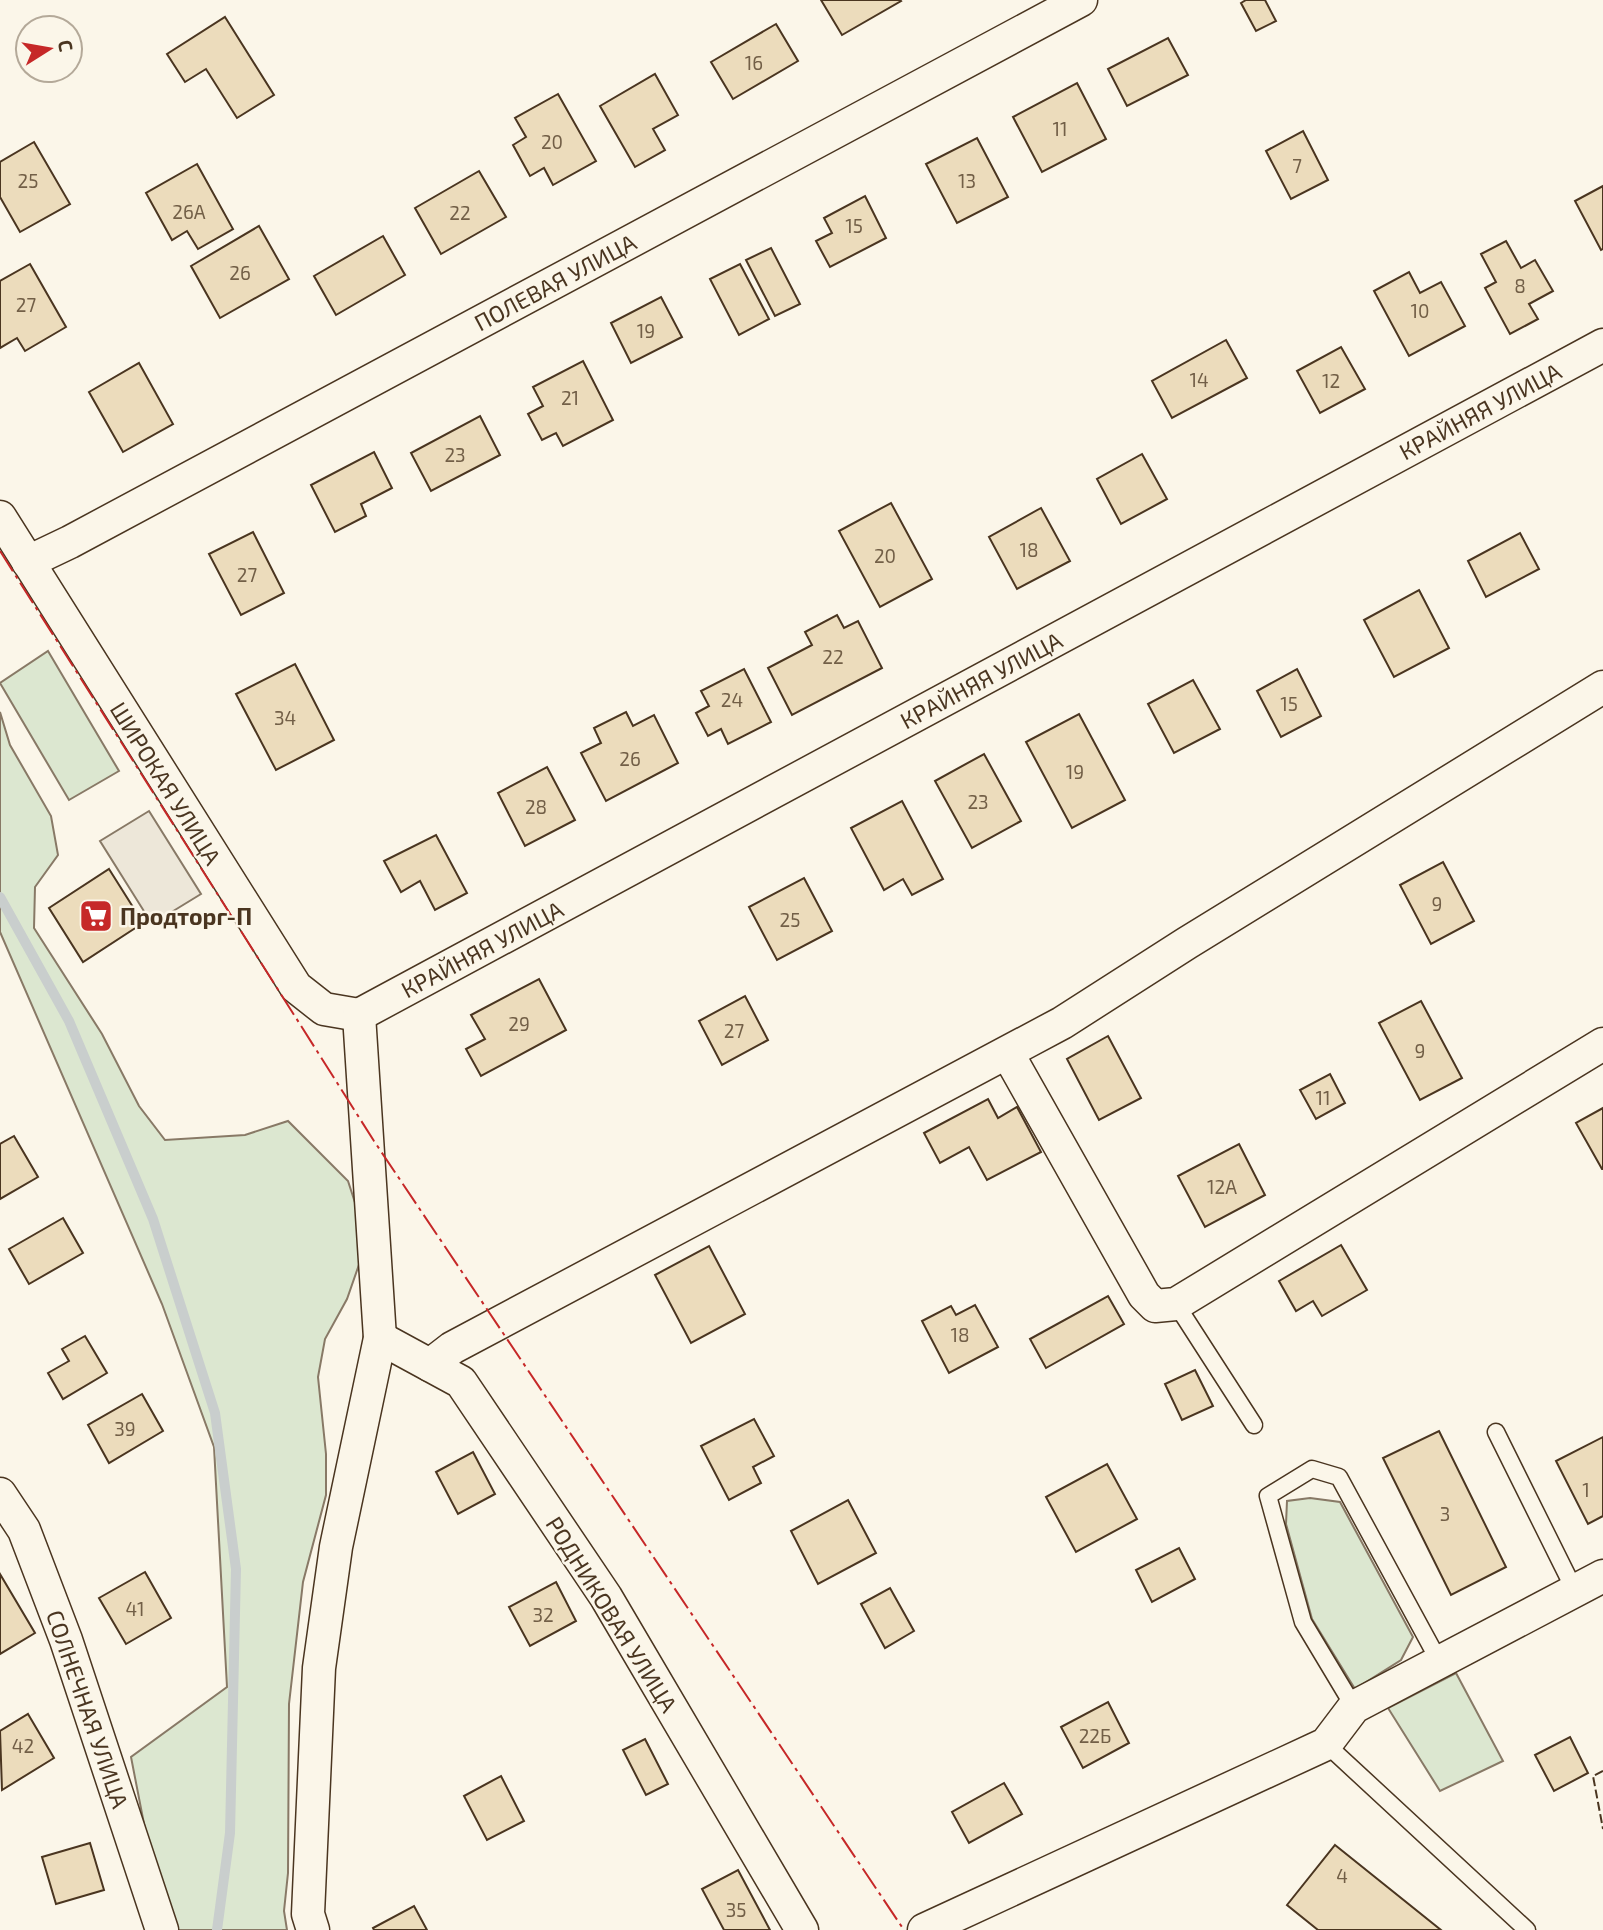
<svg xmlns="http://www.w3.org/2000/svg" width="1603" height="1930" viewBox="0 0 1603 1930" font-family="'Exo 2',sans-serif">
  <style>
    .green { fill: #dce7d0; stroke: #887966; stroke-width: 2 }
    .parking { fill: #ede7d9; stroke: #887966; stroke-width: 2 }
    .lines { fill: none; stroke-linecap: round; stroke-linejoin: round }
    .stream { stroke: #c9cecd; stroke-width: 10 }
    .building { fill: #ecdcbc; stroke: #4a3520; stroke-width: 2 }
    .lane-casing { stroke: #4a3520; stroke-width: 19 }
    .street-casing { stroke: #4a3520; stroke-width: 35 }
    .lane { stroke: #fbf6e9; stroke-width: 16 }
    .street { stroke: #fbf6e9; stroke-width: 32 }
    .fence { stroke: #4a3520; stroke-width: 2; stroke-dasharray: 9 3.5; stroke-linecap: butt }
    .power { stroke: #c62828; stroke-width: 2; stroke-dasharray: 24 5 3.5 5; stroke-linecap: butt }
    .labels { text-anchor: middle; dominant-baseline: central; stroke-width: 5; stroke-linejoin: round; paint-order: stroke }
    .number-label { font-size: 19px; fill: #725f47 }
    .street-label { font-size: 23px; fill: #4a3520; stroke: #fbf6e9 }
    .poi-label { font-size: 23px; font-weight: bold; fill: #4a3520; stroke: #fbf6e9; text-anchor: start }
  </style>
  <rect width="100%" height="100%" fill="#fbf6e9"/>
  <g class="green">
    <polygon points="48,651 119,771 69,800 0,683"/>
    <polygon points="0,712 10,745 51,816 58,855 35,887 34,928 102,1034 139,1106 165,1140 245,1135 288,1121 348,1181 360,1218 362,1256 347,1299 325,1339 318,1377 326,1454 326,1495 303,1582 289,1704 288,1873 284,1911 287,1930 177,1930 152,1865 131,1757 227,1687 214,1447 162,1304 0,932"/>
    <polygon points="1310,1498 1340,1502 1413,1637 1401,1660 1355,1689 1312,1619 1286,1524 1287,1501"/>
    <polygon points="1456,1673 1503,1761 1440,1791 1388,1708"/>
  </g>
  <polygon class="parking" points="149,811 201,894 152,924 100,841"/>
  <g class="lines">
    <polyline class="stream" points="0,897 69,1021 153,1219 215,1413 236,1569 230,1833 217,1930"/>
  </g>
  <g class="building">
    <polygon points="821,0 900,0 901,1 842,35"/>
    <polygon points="1246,0 1265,0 1276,21 1256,31 1241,3"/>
    <polygon points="225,17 274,95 237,118 206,69 185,82 167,54"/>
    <polygon points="776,24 798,61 733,99 711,62"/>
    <polygon points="1168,38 1188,75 1127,106 1108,69"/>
    <polygon points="655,74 678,115 653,129 665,150 635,167 600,106"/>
    <polygon points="1077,83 1106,139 1042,172 1013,117"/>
    <polygon points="558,94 596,161 553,185 544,168 530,176 513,145 526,137 515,118"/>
    <polygon points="1303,131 1328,180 1291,199 1266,151"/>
    <polygon points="977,138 1008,197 957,223 926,164"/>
    <polygon points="34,142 70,204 20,232 0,197 0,162"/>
    <polygon points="197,164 233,229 198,249 187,231 172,240 146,193"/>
    <polygon points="479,171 506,217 441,254 415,208"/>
    <polygon points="1603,186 1603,249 1601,250 1575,201"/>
    <polygon points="865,196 886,238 830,267 816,241 832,233 824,218"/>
    <polygon points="259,226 289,279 220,318 191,266"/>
    <polygon points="383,236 405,275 336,315 314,276"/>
    <polygon points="1506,241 1521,268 1535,260 1553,291 1529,304 1538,319 1510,334 1485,288 1496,282 1481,254"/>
    <polygon points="771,248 800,304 775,316 746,260"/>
    <polygon points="30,264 66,327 25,351 17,338 0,348 0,281"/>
    <polygon points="740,264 769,319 739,335 710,279"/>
    <polygon points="1409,272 1420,293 1441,282 1465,326 1409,356 1374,291"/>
    <polygon points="661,297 682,337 631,363 611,323"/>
    <polygon points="1226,340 1247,378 1172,418 1152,381"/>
    <polygon points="1341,347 1365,389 1320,413 1297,371"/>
    <polygon points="583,361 613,420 563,446 556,433 542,440 528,414 543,406 533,387"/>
    <polygon points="139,363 173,424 123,452 89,392"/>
    <polygon points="480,416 500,455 431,491 411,453"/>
    <polygon points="374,452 392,488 361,504 366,516 335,532 311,485"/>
    <polygon points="1142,454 1167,499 1121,524 1097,479"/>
    <polygon points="891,503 932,579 880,607 839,531"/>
    <polygon points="1041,508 1070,561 1017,589 989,537"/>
    <polygon points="253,532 284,593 241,615 209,554"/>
    <polygon points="1520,533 1539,569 1486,597 1468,561"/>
    <polygon points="1419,590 1449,648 1394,677 1364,620"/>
    <polygon points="837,615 844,628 858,621 882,668 792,715 768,668 812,645 805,632"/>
    <polygon points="295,664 334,740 276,770 236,694"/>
    <polygon points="744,669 771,722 728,744 721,729 708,736 696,713 709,706 701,691"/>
    <polygon points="1297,669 1321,716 1281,737 1257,691"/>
    <polygon points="1193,680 1220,729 1174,753 1148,704"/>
    <polygon points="626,712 633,726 654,715 678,763 606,801 581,753 601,743 594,728"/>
    <polygon points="1079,714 1125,800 1072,828 1026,742"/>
    <polygon points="984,754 1021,821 972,848 935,781"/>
    <polygon points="547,767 575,820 525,846 498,793"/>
    <polygon points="902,801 943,879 912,895 903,879 884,890 851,828"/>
    <polygon points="436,835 467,893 435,910 420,881 401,892 384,861"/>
    <polygon points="1443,862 1474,921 1431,944 1400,885"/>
    <polygon points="109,869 143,923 83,962 49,908"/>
    <polygon points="804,878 832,931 777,960 749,907"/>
    <polygon points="539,979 566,1030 481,1076 466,1049 485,1039 471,1015"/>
    <polygon points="745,996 768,1040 722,1065 699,1021"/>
    <polygon points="1421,1001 1462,1078 1420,1100 1379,1023"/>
    <polygon points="1108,1036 1141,1098 1099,1120 1067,1059"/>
    <polygon points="1330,1074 1345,1103 1316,1119 1300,1090"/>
    <polygon points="988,1099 998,1118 1017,1107 1041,1152 987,1180 969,1147 940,1163 924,1133"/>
    <polygon points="1603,1108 1603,1169 1602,1169 1576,1123"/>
    <polygon points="14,1136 38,1177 0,1199 0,1144"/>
    <polygon points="1239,1144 1265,1195 1205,1227 1178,1176"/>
    <polygon points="63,1218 83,1253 29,1284 9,1249"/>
    <polygon points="1341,1245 1367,1290 1322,1316 1313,1301 1296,1311 1279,1281"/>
    <polygon points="709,1246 745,1314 691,1343 655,1275"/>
    <polygon points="1108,1296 1124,1324 1046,1368 1030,1339"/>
    <polygon points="975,1305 998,1347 949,1373 922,1321 951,1306 956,1315"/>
    <polygon points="85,1336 107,1373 63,1399 48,1373 69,1361 62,1349"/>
    <polygon points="1195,1370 1213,1406 1182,1420 1165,1384"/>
    <polygon points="142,1394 163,1431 109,1463 88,1425"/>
    <polygon points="754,1419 774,1456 753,1467 761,1483 729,1500 701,1446"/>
    <polygon points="1439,1431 1506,1567 1451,1595 1383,1458"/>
    <polygon points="1603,1437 1603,1516 1588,1524 1556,1461"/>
    <polygon points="473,1452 495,1494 458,1514 436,1472"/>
    <polygon points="1107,1464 1137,1519 1076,1552 1046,1497"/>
    <polygon points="848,1500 876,1553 818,1584 791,1531"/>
    <polygon points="1179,1548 1195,1579 1152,1602 1136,1570"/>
    <polygon points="145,1572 171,1618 126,1644 99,1598"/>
    <polygon points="0,1574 35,1633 0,1654"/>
    <polygon points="556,1582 576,1621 530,1646 509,1607"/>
    <polygon points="890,1588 914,1631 885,1648 861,1604"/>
    <polygon points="1108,1702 1129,1743 1083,1768 1061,1727"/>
    <polygon points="28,1714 54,1758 2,1790 0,1731"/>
    <polygon points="1570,1737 1588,1773 1554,1791 1535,1755"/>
    <polygon points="645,1739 668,1784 646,1795 623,1750"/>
    <polygon points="501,1776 524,1821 487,1840 464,1796"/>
    <polygon points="1004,1783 1022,1814 969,1843 952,1812"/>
    <polygon points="90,1843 104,1890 56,1904 42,1857"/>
    <polygon points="1335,1845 1441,1930 1318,1930 1287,1905"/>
    <polygon points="738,1870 770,1930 724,1930 702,1889"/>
    <polygon points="414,1906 427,1930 374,1930 373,1928"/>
  </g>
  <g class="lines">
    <defs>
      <g id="lane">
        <polyline points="1176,1304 1254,1425"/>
        <polyline points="1496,1432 1575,1591"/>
        <polyline points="1354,1707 1303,1622 1268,1496 1312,1469 1339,1477 1439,1661"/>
        <polyline points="1326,1744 1527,1930"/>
      </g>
      <g id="street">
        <polyline points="0,517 296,987 324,1009 359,1015"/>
        <polyline points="28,562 70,542 1081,0"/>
        <polyline points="359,1015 1603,345"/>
        <polyline points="1008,1054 1144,1295 1155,1306 1176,1304 1603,1044"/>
        <polyline points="380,1338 461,1382 606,1597 802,1930"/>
        <polyline points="430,1365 452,1348 1062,1023 1187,943 1603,687"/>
        <polyline points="0,1494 24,1530 66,1640 162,1930"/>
        <polyline points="313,1930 308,1914 319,1668 336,1547 380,1338 359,1015"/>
        <polyline points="924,1930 1326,1744 1354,1707 1603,1576"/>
      </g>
    </defs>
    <use href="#lane" class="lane-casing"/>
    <use href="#street" class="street-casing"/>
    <use href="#lane" class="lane"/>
    <use href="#street" class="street"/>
    <polyline class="fence" points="1603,1771 1593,1776 1603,1829"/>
    <polyline class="power" points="0,551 374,1141 904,1930"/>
  </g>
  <defs>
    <symbol id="supermarket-square" viewBox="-11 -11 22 22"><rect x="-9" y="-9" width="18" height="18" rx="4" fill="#c62828" stroke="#fbf6e9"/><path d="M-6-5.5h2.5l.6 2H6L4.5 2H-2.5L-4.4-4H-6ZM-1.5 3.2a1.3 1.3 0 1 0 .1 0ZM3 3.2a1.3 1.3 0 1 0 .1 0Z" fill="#fff"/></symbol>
  </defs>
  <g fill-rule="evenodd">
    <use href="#supermarket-square" x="77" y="897" width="38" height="38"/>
  </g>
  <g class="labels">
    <g class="number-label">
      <text x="754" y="62">16</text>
      <text x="1060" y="128">11</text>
      <text x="552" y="141">20</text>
      <text x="1297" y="165">7</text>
      <text x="28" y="180">25</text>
      <text x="967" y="180">13</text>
      <text x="189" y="211">26А</text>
      <text x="460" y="212">22</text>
      <text x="854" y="225">15</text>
      <text x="240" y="272">26</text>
      <text x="1520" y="285">8</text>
      <text x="26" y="304">27</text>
      <text x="1420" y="310">10</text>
      <text x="646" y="330">19</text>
      <text x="1199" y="379">14</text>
      <text x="1331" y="380">12</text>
      <text x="570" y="397">21</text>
      <text x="455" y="454">23</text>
      <text x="1029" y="549">18</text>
      <text x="885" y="555">20</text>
      <text x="247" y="574">27</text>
      <text x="833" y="656">22</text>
      <text x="732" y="699">24</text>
      <text x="1289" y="703">15</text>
      <text x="285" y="717">34</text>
      <text x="630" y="758">26</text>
      <text x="1075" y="771">19</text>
      <text x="978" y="801">23</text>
      <text x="536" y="806">28</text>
      <text x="1437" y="903">9</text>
      <text x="790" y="919">25</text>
      <text x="519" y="1023">29</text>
      <text x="734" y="1030">27</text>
      <text x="1420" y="1050">9</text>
      <text x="1323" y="1097">11</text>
      <text x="1222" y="1186">12А</text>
      <text x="960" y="1334">18</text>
      <text x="125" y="1428">39</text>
      <text x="1586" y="1489">1</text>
      <text x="1445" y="1513">3</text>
      <text x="135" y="1608">41</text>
      <text x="543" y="1614">32</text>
      <text x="1095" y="1735">22Б</text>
      <text x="23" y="1745">42</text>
      <text x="1342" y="1875">4</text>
      <text x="736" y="1909">35</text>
    </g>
    <g class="street-label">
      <text transform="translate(555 282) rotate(-28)">ПОЛЕВАЯ УЛИЦА</text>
      <text transform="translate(1480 411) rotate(-28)">КРАЙНЯЯ УЛИЦА</text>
      <text transform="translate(981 680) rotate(-28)">КРАЙНЯЯ УЛИЦА</text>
      <text transform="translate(166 783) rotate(58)">ШИРОКАЯ УЛИЦА</text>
      <text transform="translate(482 949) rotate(-28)">КРАЙНЯЯ УЛИЦА</text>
      <text transform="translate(612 1614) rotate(58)">РОДНИКОВАЯ УЛИЦА</text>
      <text transform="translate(88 1709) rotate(71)">СОЛНЕЧНАЯ УЛИЦА</text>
    </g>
    <g class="poi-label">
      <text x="120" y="916">Продторг-П</text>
    </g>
  </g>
  <g transform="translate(49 49) rotate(79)"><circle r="33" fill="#fbf6e9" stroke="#b4a999" stroke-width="2"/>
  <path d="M0-5L12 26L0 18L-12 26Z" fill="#c62828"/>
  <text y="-10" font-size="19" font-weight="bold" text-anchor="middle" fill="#4a3520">С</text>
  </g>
</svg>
